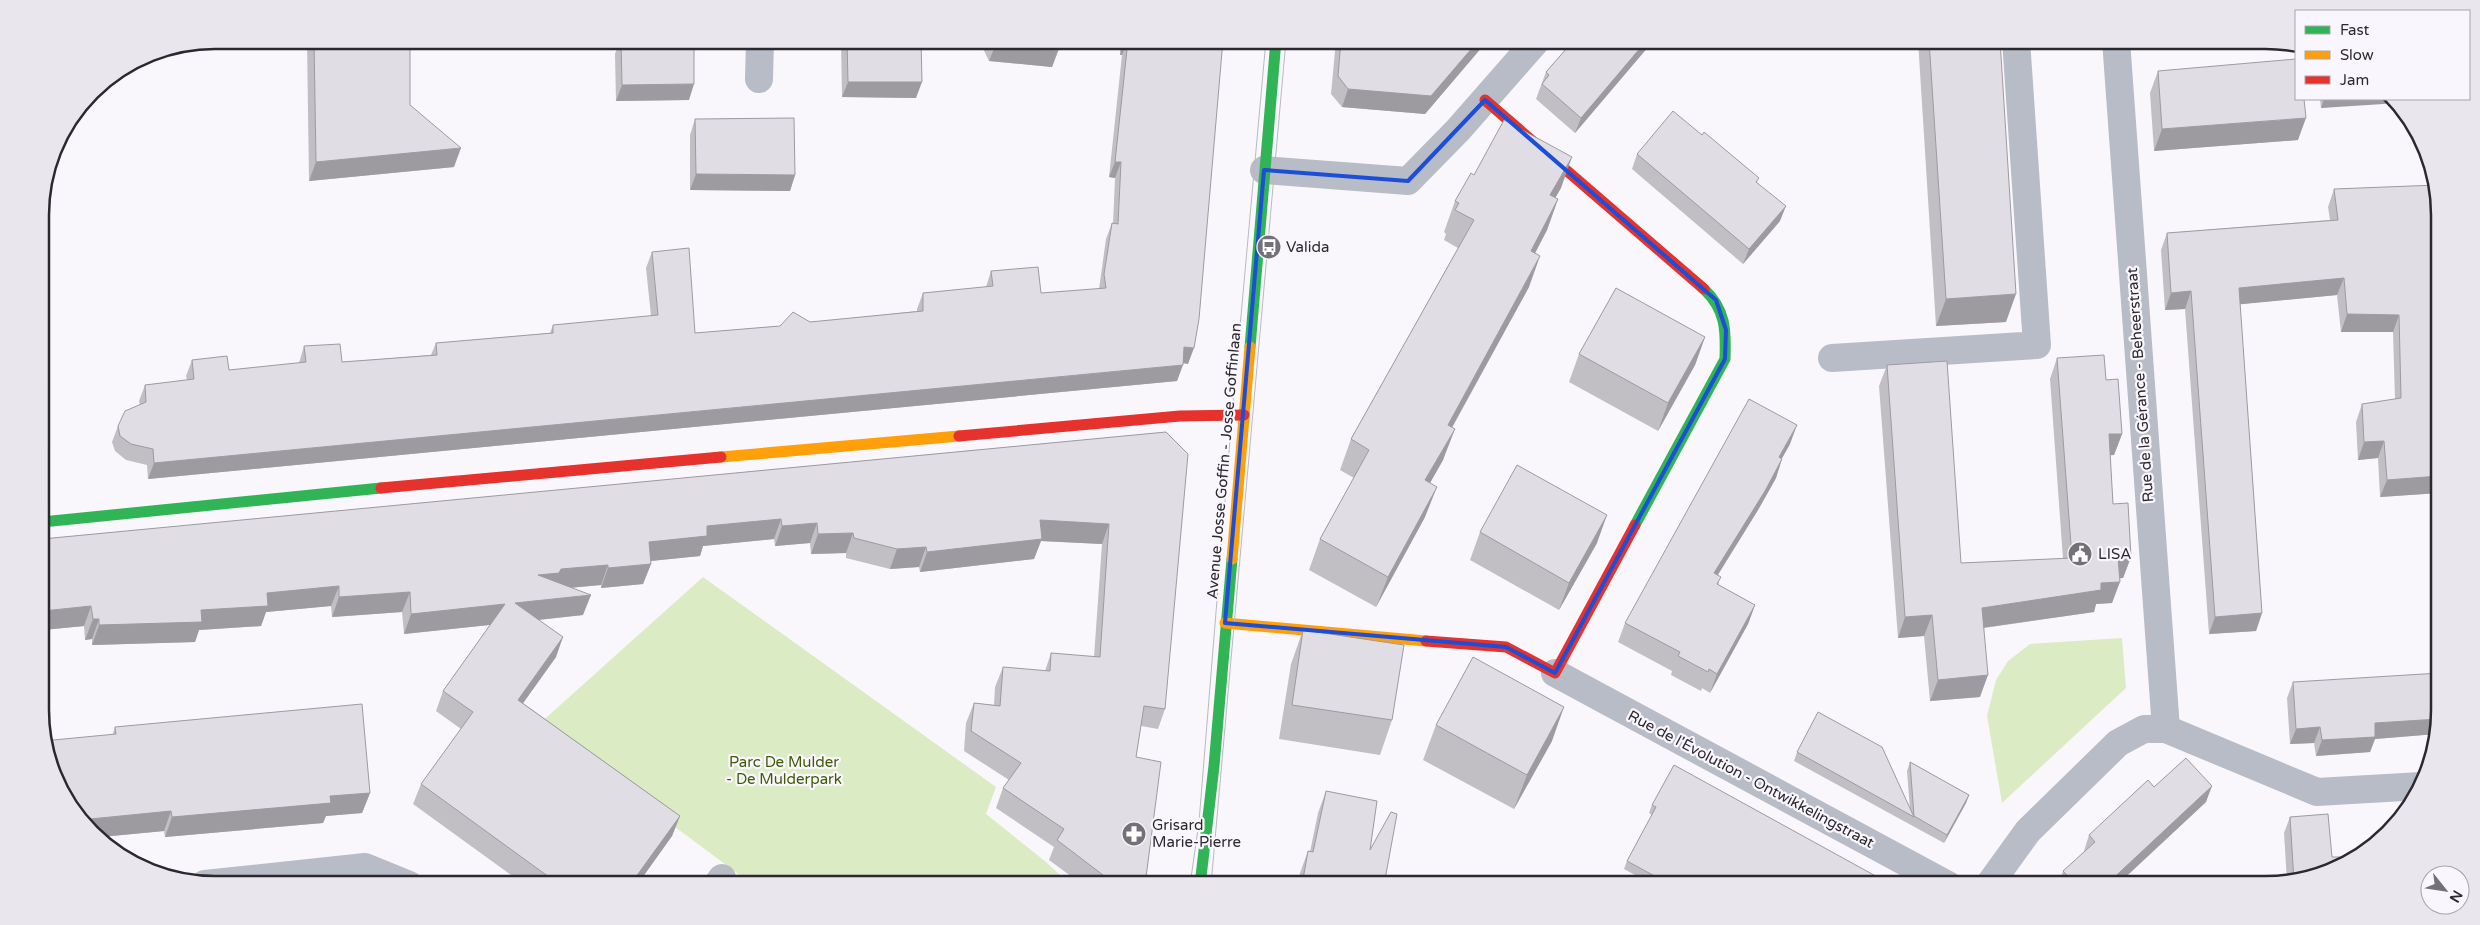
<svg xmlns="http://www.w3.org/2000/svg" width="2480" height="925" viewBox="0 0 2480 925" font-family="'Varela Round',sans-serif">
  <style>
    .green { fill: #dbebc4 }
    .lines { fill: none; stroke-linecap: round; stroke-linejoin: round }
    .street { stroke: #b8bcc6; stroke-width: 28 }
    .fast { stroke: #30b455; stroke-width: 11 }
    .slow { stroke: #ff9f0a; stroke-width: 11 }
    .jam { stroke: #e5322d; stroke-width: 11 }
    .tram { stroke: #b9b9c0; stroke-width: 1 }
    .wall { fill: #c1bec4 }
    .shaded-wall { fill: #9d9ba0 }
    .building { fill: #e0dde4; stroke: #9d9ba0 }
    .marked { fill: none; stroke: #1d4ed8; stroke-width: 4; stroke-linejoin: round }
    .labels { text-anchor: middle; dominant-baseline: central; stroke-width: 4.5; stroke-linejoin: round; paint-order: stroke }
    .poi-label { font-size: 15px; fill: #2c282f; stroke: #faf6fd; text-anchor: start }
    .street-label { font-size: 15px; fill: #2c282f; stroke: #faf6fd }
    .park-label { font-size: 15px; fill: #3f5a03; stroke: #faf6fd }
    .rim { fill: none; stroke: #2c282f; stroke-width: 2.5 }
  </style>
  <rect width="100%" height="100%" fill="#faf7fc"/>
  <g class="green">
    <polygon points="703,577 996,787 986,814 1046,862 1071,885 753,885 538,725"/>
    <polygon points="2122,638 2126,688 2002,803 1987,716 1996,680 2008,661 2030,644"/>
  </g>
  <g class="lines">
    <g class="street">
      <polyline points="2116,40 2166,729"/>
      <polyline points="759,79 760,40"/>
      <polyline points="1264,170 1408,181 1458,130 1537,40"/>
      <polyline points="1832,358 2037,345 2016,40"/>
      <polyline points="1555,673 1948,885"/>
      <polyline points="205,884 365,867 409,885"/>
      <polyline points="717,885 722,878"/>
      <polyline points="1989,885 2028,831 2118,743 2144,729 2166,729 2317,792 2421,786"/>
    </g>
    <g class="fast">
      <polyline points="1250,347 1276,40"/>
      <polyline points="42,522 381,488"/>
      <path d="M1635,525L1725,359C1726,330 1726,310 1704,289"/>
      <polyline points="1200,885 1214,766 1232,559"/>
    </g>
    <g class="slow">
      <polyline points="721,457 959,436"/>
      <polyline points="1232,559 1250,347"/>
      <polyline points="1225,623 1426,641"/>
    </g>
    <g class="jam">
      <polyline points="1485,100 1704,289"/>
      <polyline points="959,436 1180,416 1244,415"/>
      <polyline points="381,488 721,457"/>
      <polyline points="1426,641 1506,647 1555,673 1635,525"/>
    </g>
    <g class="tram">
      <polyline points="1190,885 1199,822 1232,415 1266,40"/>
      <polyline points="1211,885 1286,40"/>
    </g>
  </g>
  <g class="wall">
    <polygon points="307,40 410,40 410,105 454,167 309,181"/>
    <polygon points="620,40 694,40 689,100 616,101 615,54"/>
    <polygon points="841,40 921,40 916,98 842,97"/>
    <polygon points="979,40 1059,40 1058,51 1052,67 989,61"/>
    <polygon points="1120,40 1223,40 1188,364 1183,363 1177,381 148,479 147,465 126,460 115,451 112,442 118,426 140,405 139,401 145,385 187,380 186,376 192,360 229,370 299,363 304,346 342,362 431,355 436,343 550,333 553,325 651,316 646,268 652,252 695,333 780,326 917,311 917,309 923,293 986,287 991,271 1041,293 1099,289 1106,239 1112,223 1113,224 1115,178 1109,177 1122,55 1120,55"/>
    <polygon points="1336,40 1488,40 1425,114 1342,107 1331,94"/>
    <polygon points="1574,40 1654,40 1575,133 1536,99 1546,72"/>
    <polygon points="1918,40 2000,40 2006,322 1936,326"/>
    <polygon points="2158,71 2298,140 2154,151 2150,93"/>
    <polygon points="2320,99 2396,99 2321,108"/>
    <polygon points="695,119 795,175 790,191 690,190 690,135"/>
    <polygon points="1637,154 1758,183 1780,221 1743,264 1632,169"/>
    <polygon points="1474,175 1561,188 1555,198 1558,199 1547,230 1535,253 1529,287 1452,428 1443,460 1430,483 1425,517 1376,607 1309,570 1320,539 1354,478 1340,470 1351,439 1458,248 1444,240 1446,234 1444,232 1455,201"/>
    <polygon points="2334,189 2438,191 2439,493 2380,497 2378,458 2358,460 2356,422 2362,404 2395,399 2393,332 2341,332 2337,295 2240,304 2262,613 2256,631 2209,634 2185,309 2165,310 2161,250 2167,233 2330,220 2328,207"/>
    <polygon points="1705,337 1695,365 1658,431 1569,382 1579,354"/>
    <polygon points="2057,358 2106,380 2122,434 2114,455 2110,455 2113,504 2131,557 2123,578 2120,578 2112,603 2096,604 2094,612 1984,628 1980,697 1930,701 1924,636 1898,638 1879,386 1887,365 1961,563 2063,559 2050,379"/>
    <polygon points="1166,432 1165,709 1158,729 1141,726 1136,757 1145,885 1083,885 1049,860 1054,847 996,808 1003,788 1009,780 964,751 966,723 974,703 994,705 995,687 1003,667 1045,671 1051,653 1094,657 1102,544 1041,541 1034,559 920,572 919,567 890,569 846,558 846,553 811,554 810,543 775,546 774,539 703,546 700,556 650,561 651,564 643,584 601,588 601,585 571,588 583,615 539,620 556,657 523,703 680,816 672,836 637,885 525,885 413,804 421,784 461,729 436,711 443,691 490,625 404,634 402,612 332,617 331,606 266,612 261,626 199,630 195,642 92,645 92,639 85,640 84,626 43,630 42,539"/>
    <polygon points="1790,444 1782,458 1776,478 1758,510 1718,575 1719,585 1755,605 1748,624 1710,693 1702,688 1701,691 1671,675 1672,671 1618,642 1625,623"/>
    <polygon points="1480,532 1597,543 1559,610 1470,560"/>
    <polygon points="1303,630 1392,720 1380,755 1279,739 1291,664"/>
    <polygon points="2293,682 2440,711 2436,734 2375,739 2370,752 2316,756 2314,743 2290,744 2287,698"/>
    <polygon points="1436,725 1552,741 1514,809 1423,760"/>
    <polygon points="115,727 370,793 362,813 326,816 323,823 165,837 164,831 101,837 83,825"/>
    <polygon points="1797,752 1910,810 1907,771 1910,762 1969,795 1966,803 1944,843 1911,825 1911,823 1911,825 1794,761"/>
    <polygon points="2154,787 2206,802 2117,885 2058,885 2063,871 2084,852 2084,851 2089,835"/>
    <polygon points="1326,791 1370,850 1384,885 1298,885 1300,873 1308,851 1310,852 1318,813"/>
    <polygon points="1652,805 1892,885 1653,885 1624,869 1627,861 1652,815 1649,813"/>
    <polygon points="2290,817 2332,857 2332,872 2287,882 2284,833"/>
  </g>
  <g class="shaded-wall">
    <polygon points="1125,40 1127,40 1122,55 1120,55"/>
    <polygon points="1479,40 1488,40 1425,114 1342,107 1348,89"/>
    <polygon points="1647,40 1654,40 1575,133 1581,118"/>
    <polygon points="995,46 1058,51 1052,67 989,61"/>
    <polygon points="848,82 922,82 916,98 842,97"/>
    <polygon points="694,84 689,100 616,101 622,85"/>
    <polygon points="2324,99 2396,99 2399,103 2321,108"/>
    <polygon points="2306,118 2298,140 2154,151 2162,129"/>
    <polygon points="461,148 454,167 309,181 316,162"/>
    <polygon points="1572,157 1561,188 1539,226 1550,195"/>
    <polygon points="1115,162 1121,162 1115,178 1109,177"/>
    <polygon points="696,174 795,175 790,191 690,190"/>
    <polygon points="1558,199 1547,230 1520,282 1531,251"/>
    <polygon points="1786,206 1780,221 1743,264 1749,249"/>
    <polygon points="1540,256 1529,287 1436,456 1448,425"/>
    <polygon points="2344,278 2337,295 2233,305 2239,288"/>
    <polygon points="2191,291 2185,309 2165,310 2171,293"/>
    <polygon points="2016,294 2006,322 1936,326 1946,299"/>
    <polygon points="2347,314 2399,315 2393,332 2341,332"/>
    <polygon points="1705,337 1695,365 1658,431 1668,403"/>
    <polygon points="1184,347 1194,348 1188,364 1178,362"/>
    <polygon points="1183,365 1177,381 148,479 154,463"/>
    <polygon points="1797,425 1790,444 1772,476 1779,457"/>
    <polygon points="1455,429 1443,460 1414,511 1425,480"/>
    <polygon points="2109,434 2122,434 2114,455 2101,456"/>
    <polygon points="2384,441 2378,458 2358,460 2364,442"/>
    <polygon points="1782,459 1776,478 1758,510 1707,592 1714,573"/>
    <polygon points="2439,476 2439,493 2380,497 2387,480"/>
    <polygon points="1437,487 1425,517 1376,607 1388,577"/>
    <polygon points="1607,515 1597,543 1559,610 1569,583"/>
    <polygon points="781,519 774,539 703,546 700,556 641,562 649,542 707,526"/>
    <polygon points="1040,520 1109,524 1102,544 1041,541 1034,559 920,572 927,552"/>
    <polygon points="817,523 810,543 775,546 782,526"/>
    <polygon points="853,533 846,553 811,554 818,534"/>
    <polygon points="926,547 919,567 890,569 897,549"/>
    <polygon points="2131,557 2123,578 2111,579 2118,558"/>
    <polygon points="651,564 643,584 601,588 608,568"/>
    <polygon points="608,565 601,585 554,589 538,575 561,569"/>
    <polygon points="2120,582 2112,603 2096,604 2094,612 1974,629 1982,608 2101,583"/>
    <polygon points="339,586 331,606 266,612 261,626 199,630 195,642 92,645 99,625 267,593"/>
    <polygon points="410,592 402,612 332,617 339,597"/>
    <polygon points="591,595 583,615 508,623 515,603"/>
    <polygon points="505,604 498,624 404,634 411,614"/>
    <polygon points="1755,605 1748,624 1710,693 1717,674"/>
    <polygon points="91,606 84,626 43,630 43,611"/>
    <polygon points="2262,613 2256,631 2209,634 2215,617"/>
    <polygon points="1932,615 1924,636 1898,638 1905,617"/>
    <polygon points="93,619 99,619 92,639 85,640"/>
    <polygon points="563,637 556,657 511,720 518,700"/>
    <polygon points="1988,675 1980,697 1930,701 1938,680"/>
    <polygon points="1564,707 1552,741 1514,809 1527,775"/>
    <polygon points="2439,719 2436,734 2375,739 2370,752 2316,756 2322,740 2375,723"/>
    <polygon points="2320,727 2314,743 2290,744 2296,729"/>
    <polygon points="2212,786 2206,802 2117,885 2106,885"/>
    <polygon points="370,793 362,813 326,816 323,823 165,837 172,817 330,796"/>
    <polygon points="1969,795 1966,803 1944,843 1947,835"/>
    <polygon points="171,811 164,831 101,837 83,825 80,820"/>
    <polygon points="680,816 672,836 637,885 630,885"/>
  </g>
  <g class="building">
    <polygon points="314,40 410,40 410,105 461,148 316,162"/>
    <polygon points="621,40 694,40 694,84 622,85"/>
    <polygon points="847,40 921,40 922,82 848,82"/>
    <polygon points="992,40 1059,40 1058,51 995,46"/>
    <polygon points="1128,40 1223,40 1199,319 1194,348 1184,347 1183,365 154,463 153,449 131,444 120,436 118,426 125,411 146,402 145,385 194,379 192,360 227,356 229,370 306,362 304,346 340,344 342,362 437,355 436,343 553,333 553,325 658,315 652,252 689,248 695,333 780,326 793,312 810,322 923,311 923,293 993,286 991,271 1038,267 1041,293 1106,288 1104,274 1112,223 1118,224 1121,162 1115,162"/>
    <polygon points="1341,40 1479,40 1431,96 1348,89 1338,76"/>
    <polygon points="1574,40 1647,40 1581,118 1542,84 1549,75 1546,72"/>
    <polygon points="1929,40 2000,40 2016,294 1946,299"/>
    <polygon points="2296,59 2296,99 2304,99 2306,118 2162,129 2158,71"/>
    <polygon points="1673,111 1702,135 1704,132 1759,178 1756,182 1786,206 1749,249 1637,154"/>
    <polygon points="794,118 795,175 696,174 695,119"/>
    <polygon points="1504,120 1572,157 1550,195 1558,199 1531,251 1540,256 1448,425 1455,429 1425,480 1437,487 1388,577 1320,539 1369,450 1351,439 1474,220 1455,210 1459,203 1455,201 1471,173 1474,175"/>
    <polygon points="2437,185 2438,191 2439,476 2387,480 2384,441 2364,442 2362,404 2401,398 2399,315 2347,314 2344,278 2239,288 2262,613 2215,617 2191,291 2171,293 2167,233 2338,220 2334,189"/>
    <polygon points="1616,288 1705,337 1668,403 1579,354"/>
    <polygon points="2104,355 2106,380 2118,379 2122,434 2109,434 2113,504 2128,503 2131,557 2118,558 2120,582 2101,583 2101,590 1982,608 1988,675 1938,680 1932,615 1905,617 1887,365 1947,361 1961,563 2072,558 2057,358"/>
    <polygon points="1749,399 1797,425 1779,457 1782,459 1765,491 1714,573 1721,577 1717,584 1755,605 1717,674 1709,669 1708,672 1678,656 1680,652 1625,623"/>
    <polygon points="1166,432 1188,454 1165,709 1144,706 1136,757 1161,762 1145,885 1114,885 1102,884 1103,875 1057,840 1064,829 1003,788 1021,763 971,731 974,703 1000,706 1003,667 1050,671 1051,653 1100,657 1109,524 1040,520 1042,539 927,552 926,547 897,549 854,538 853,533 818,534 817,523 782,526 781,519 707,526 707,536 649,542 651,564 608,568 608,565 561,569 559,573 538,575 591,595 515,603 563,637 518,700 680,816 630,885 560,885 421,784 473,712 443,691 505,604 411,614 410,592 339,597 339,586 267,593 268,606 201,610 202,622 99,625 99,619 93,619 91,606 43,611 42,539"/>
    <polygon points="1517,465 1607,515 1569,583 1480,532"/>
    <polygon points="1303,630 1404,645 1392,720 1292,705"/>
    <polygon points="1473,657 1564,707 1527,775 1436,725"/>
    <polygon points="2440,673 2440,711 2439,719 2375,723 2375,737 2322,740 2320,727 2296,729 2293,682"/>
    <polygon points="362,704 370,793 330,796 331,803 172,817 171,811 80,820 43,744 43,741 116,734 115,727"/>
    <polygon points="1818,712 1882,747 1914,817 1797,752"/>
    <polygon points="2186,758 2212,786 2106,885 2076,885 2063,871 2095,842 2089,835 2148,780 2154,787"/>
    <polygon points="1910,762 1969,795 1947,835 1914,816"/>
    <polygon points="1674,765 1892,885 1796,885 1792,883 1791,885 1681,885 1674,881 1672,885 1671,885 1627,861 1656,807 1652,805"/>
    <polygon points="1326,791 1377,801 1370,850 1391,812 1397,814 1384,885 1302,885 1308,851 1313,852"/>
    <polygon points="2328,814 2332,857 2340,857 2341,867 2332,872 2294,881 2290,817"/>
  </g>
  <path class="marked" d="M1485,100L1716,300L1726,330L1725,359L1555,673L1506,647L1225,623L1264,170L1408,181Z"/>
  <defs>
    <symbol id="bus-disc" viewBox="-11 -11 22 22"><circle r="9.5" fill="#747077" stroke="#faf6fd"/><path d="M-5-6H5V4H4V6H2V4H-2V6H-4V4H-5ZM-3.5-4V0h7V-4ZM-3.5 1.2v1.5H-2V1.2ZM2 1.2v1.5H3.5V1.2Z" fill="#fff"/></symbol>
    <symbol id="civic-disc" viewBox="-11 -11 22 22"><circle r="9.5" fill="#747077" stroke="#faf6fd"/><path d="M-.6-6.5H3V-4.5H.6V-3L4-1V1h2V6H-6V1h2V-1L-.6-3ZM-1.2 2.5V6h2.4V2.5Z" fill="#fff"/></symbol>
    <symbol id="pharmacy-disc" viewBox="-11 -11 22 22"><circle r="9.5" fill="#747077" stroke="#faf6fd"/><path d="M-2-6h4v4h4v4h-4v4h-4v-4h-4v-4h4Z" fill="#fff"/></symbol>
  </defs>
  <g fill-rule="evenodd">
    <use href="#bus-disc" x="1255" y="233" width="28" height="28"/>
    <use href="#civic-disc" x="2066" y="540" width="28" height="28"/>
    <use href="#pharmacy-disc" x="1120" y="820" width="28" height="28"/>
  </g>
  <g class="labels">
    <g class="poi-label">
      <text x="1286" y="247">Valida</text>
      <text x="2098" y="554">LISA</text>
      <text x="1152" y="825">Grisard<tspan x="1152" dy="17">Marie-Pierre</tspan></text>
    </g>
    <g class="street-label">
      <text transform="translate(2140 385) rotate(-94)">Rue de la Gérance - Beheerstraat</text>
      <text transform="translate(1224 461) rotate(-85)">Avenue Josse Goffin - Josse Goffinlaan</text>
      <text transform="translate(1751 779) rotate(28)">Rue de l'Évolution - Ontwikkelingstraat</text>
    </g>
    <g class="park-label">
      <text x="784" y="762">Parc De Mulder<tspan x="784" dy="17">- De Mulderpark</tspan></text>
    </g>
  </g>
  <path d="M0 0H2480V925H0ZM215 49H2265A166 166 0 0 1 2431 215V710A166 166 0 0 1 2265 876H215A166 166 0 0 1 49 710V215A166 166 0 0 1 215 49Z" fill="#eae6ed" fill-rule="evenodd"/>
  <path class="rim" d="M215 49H2265A166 166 0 0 1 2431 215V710A166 166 0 0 1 2265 876H215A166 166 0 0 1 49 710V215A166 166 0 0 1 215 49Z"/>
  <rect x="2295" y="10" width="175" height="90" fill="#faf6fd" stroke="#a8a4ab"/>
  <rect x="2305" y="26" width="25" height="8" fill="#30b455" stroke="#a8a4ab"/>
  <text x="2340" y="35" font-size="15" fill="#2c282f">Fast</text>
  <rect x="2305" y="51" width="25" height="8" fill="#ff9f0a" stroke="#a8a4ab"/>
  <text x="2340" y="60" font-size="15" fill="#2c282f">Slow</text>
  <rect x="2305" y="76" width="25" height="8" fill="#e5322d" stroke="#a8a4ab"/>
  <text x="2340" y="85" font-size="15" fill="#2c282f">Jam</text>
  <g transform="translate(2445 890) rotate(120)"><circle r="24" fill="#faf6fd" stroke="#a8a4ab"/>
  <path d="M0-4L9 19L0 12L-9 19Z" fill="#747077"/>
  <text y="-8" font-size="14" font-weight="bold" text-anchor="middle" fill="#2c282f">N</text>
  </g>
</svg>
